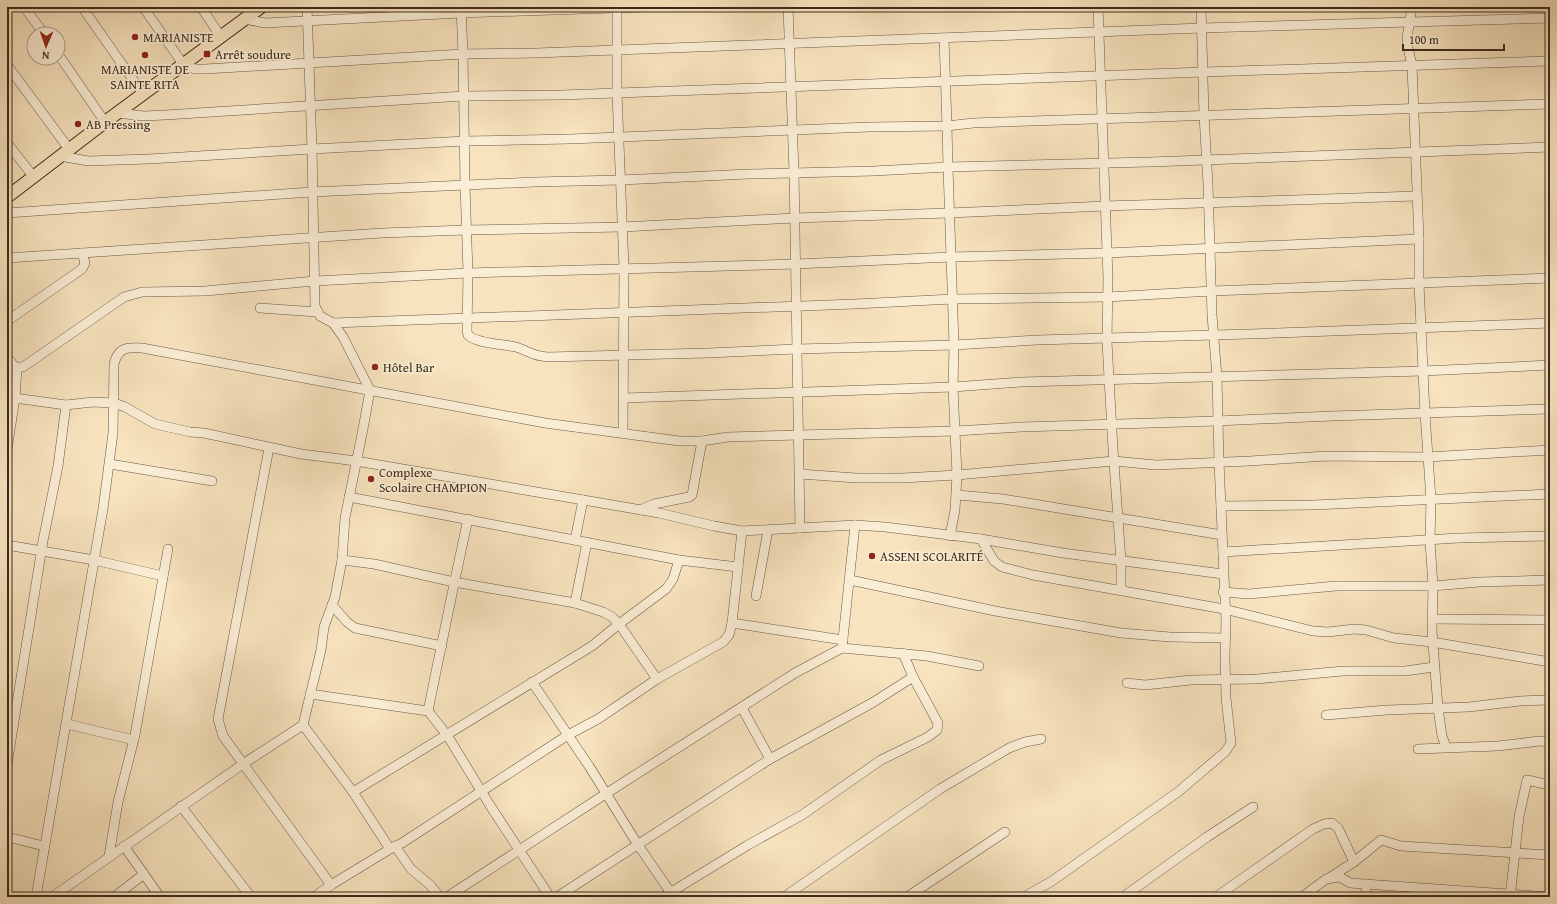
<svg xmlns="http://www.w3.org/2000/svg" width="1557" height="904" viewBox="0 0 1557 904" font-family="'Gentium Book Plus',serif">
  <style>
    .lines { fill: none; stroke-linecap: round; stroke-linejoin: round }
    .minor-casing { stroke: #6b5844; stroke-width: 10 }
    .major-casing { stroke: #3c2a1b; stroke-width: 14 }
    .minor { stroke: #faedd5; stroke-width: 9 }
    .major { stroke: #f7e3be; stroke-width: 12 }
    .poi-dot { fill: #8f2418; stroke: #faedd5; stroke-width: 1.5 }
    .labels { text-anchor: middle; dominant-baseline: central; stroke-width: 3.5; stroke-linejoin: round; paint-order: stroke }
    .poi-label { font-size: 13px; fill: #3c2a1b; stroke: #faedd5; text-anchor: start }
  </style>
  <rect width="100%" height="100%" fill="#f7e3be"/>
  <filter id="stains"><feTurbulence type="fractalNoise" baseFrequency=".005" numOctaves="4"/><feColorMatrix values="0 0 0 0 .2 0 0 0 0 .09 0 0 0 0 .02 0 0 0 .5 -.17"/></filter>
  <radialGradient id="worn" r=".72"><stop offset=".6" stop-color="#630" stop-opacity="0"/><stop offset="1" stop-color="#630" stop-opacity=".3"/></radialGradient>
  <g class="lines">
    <defs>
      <g id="minor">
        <polyline points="24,7 44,34"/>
        <polyline points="82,7 143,94"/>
        <polyline points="143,7 183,64 195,69 205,69 463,54 536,53 1202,28 1550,18"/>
        <polyline points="201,7 221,37"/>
        <polyline points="307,7 312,149 315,306 320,316 333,323 855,304 953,299 1108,297 1212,291 1550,278"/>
        <path d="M461,7L463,54L465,185L468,273L467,331L468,335C477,344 504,344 516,347C529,351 532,356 548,357L708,353L797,349L954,345L1037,340L1250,334L1550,323"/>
        <polyline points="617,7 617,93 624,268 623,433"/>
        <polyline points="788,7 794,172 800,528"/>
        <polyline points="1098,7 1108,278 1107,342 1113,449 1121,561 1121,590"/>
        <polyline points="1412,7 1407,38 1408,48 1412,65 1413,91 1419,239 1419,284 1425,414 1431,499 1430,541 1433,586 1432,631 1438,708 1442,736 1446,747"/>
        <polyline points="244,19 265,23 461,13 641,7"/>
        <polyline points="58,54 105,122"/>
        <polyline points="7,65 69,149"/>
        <polyline points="117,113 144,116 165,115 464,96 561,95 1204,72 1550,61"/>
        <polyline points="7,143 33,176"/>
        <polyline points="60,156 88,161 149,159 312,149 465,141 570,139 869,127 947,126 944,38"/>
        <polyline points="7,213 312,192 534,182 621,180 749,174 874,171 948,167 947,126 973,123 1550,104"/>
        <polyline points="7,258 382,233 466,230 622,227 795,218 949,213 1105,206 1417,196"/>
        <polyline points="260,308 317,312"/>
        <polyline points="7,321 82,269 85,263 82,253"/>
        <polyline points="7,357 15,367 23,367 124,297 142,292 205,291 315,281 468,273 796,264 951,257 1107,253 1419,239"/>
        <polyline points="7,397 66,405 93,402 114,403 125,407 155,424 190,432 204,433 301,454 356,461 659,513 714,526 742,531 855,525 885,527 981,539 1063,553 1223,574"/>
        <polyline points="624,398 953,387 1021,382 1423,371 1550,365"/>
        <polyline points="269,448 218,719 223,736 331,885"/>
        <polyline points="7,450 15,398 17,368"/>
        <polyline points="110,464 212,481"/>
        <polyline points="800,474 856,478 902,478 957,475 1114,461 1156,465 1250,461 1326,456 1427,457 1550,450"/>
        <polyline points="957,495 1003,499 1222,535"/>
        <polyline points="349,497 679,560 738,567"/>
        <polyline points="1221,506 1314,505 1550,494"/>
        <polyline points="640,510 654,504 689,497 692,495 702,441"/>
        <polyline points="950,536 955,510 957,475 953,387 954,345 948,167 1150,162 1550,147"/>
        <polyline points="981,539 994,561 1002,567 1033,575 1224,609 1313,631 1328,632 1354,629 1366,630 1394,638 1432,642 1550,662"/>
        <polyline points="575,540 583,500"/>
        <polyline points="7,545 94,560 163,576"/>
        <polyline points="1223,552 1459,538 1550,536"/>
        <polyline points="342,560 374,564 454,582 575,603 603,612 612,617 619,624 657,679"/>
        <polyline points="850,580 995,611 1121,633 1170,637 1225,638"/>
        <polyline points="1223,592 1249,594 1336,586 1433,586 1479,582 1550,580"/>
        <polyline points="756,596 768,530"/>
        <polyline points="575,603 587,542"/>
        <polyline points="332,605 347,622 355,628 442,646"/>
        <polyline points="1432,619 1550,620"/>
        <polyline points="732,623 843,640"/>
        <polyline points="842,648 927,656 979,666"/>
        <polyline points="532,682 589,766 638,845 673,896"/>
        <polyline points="1127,683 1145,685 1191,680 1257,679 1343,671 1405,671 1434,667"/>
        <polyline points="310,694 428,711 447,735 491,807 550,897"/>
        <polyline points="742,708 770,759"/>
        <path d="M428,711C441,647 454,583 468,519"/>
        <polyline points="1326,715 1387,710 1469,707 1520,701 1550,700"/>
        <polyline points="67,724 134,740"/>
        <polyline points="303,725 353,792 390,849"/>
        <polyline points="1418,749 1498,746 1540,741 1550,742"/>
        <polyline points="7,765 43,541 58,466 66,405"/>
        <polyline points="353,792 592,646 619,624 666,589 673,579 679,560"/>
        <polyline points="181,806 251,897"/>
        <polyline points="7,837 44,846"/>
        <polyline points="124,846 160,897"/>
        <polyline points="395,846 411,869 430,885 440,897"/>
        <polyline points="109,856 118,802 135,735 168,549"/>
        <polyline points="1329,878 1354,862 1381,840 1401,846 1550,855"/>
        <polyline points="1366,884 1366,897"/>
        <path d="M36,897L103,509L113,433L114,364C118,348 126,347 142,348L545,423L679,441H702L728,437L799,435L955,431L1021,427L1217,421L1332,416L1550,409"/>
        <polyline points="52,897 243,764 303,725 321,650 324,627 335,597 342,560 345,518 363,429 370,390 343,337 333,323"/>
        <polyline points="114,897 144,874"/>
        <polyline points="314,897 331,885 390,849 402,843 568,735 598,719 657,679 723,642 729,635 732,623 742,531"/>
        <polyline points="447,897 607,793 795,673 842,648 855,525"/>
        <polyline points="557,897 770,759 872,703 913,677 903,653"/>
        <polyline points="663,897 748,845 802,815 881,760 928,737 937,730 938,723 913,677"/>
        <polyline points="784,897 940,789 1009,748 1025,742 1041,739"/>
        <polyline points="907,897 1005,832"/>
        <polyline points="1024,897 1052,881 1178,792 1225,752 1231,743 1226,698 1225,656 1226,621 1219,462 1217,377 1212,315 1208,184 1204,115 1201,7"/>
        <polyline points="1123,897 1207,837 1253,807"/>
        <polyline points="1216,897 1313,829 1324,824 1332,823 1338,828 1354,862"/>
        <polyline points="1302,897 1326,879 1340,877 1350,883 1550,897"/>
        <polyline points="1510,897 1519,817 1527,780 1550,785"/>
      </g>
      <polyline id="major" points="7,197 105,122 261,7"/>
    </defs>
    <use href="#minor" class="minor-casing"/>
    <use href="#major" class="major-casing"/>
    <use href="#minor" class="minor"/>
    <use href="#major" class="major"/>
  </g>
  <g class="poi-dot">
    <circle cx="135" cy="37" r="4"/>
    <rect x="203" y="50" width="8" height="8" rx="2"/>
    <circle cx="145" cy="55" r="4"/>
    <circle cx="78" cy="124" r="4"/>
    <circle cx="375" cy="367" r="4"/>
    <circle cx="371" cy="479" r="4"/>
    <circle cx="872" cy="556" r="4"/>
  </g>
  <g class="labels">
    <g class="poi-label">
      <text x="143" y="37">MARIANISTE</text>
      <text x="215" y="54">Arrêt soudure</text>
      <text x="145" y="69" text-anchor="middle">MARIANISTE DE<tspan x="145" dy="15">SAINTE RITA</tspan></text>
      <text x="86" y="124">AB Pressing</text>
      <text x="383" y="367">Hôtel Bar</text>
      <text x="379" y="472">Complexe<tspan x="379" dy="15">Scolaire CHAMPION</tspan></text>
      <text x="880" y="556">ASSENI SCOLARITÉ</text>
    </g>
  </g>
  <rect width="1557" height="904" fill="none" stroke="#f7e3be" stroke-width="24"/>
  <rect x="8" y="8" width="1541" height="888" fill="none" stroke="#3c2a1b" stroke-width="2"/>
  <rect x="12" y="12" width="1533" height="880" fill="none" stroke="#3c2a1b"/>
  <g transform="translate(46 46) rotate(182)"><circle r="19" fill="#faedd5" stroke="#ae9f8b"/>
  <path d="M0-3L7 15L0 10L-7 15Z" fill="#8f2418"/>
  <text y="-6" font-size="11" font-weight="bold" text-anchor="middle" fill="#3c2a1b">N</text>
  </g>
  <path d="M1403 44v6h101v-6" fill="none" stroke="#3c2a1b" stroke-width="2"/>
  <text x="1409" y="44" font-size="12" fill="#3c2a1b" stroke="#faedd5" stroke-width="3" paint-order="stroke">100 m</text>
  <rect width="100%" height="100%" filter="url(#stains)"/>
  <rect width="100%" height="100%" fill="url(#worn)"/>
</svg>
